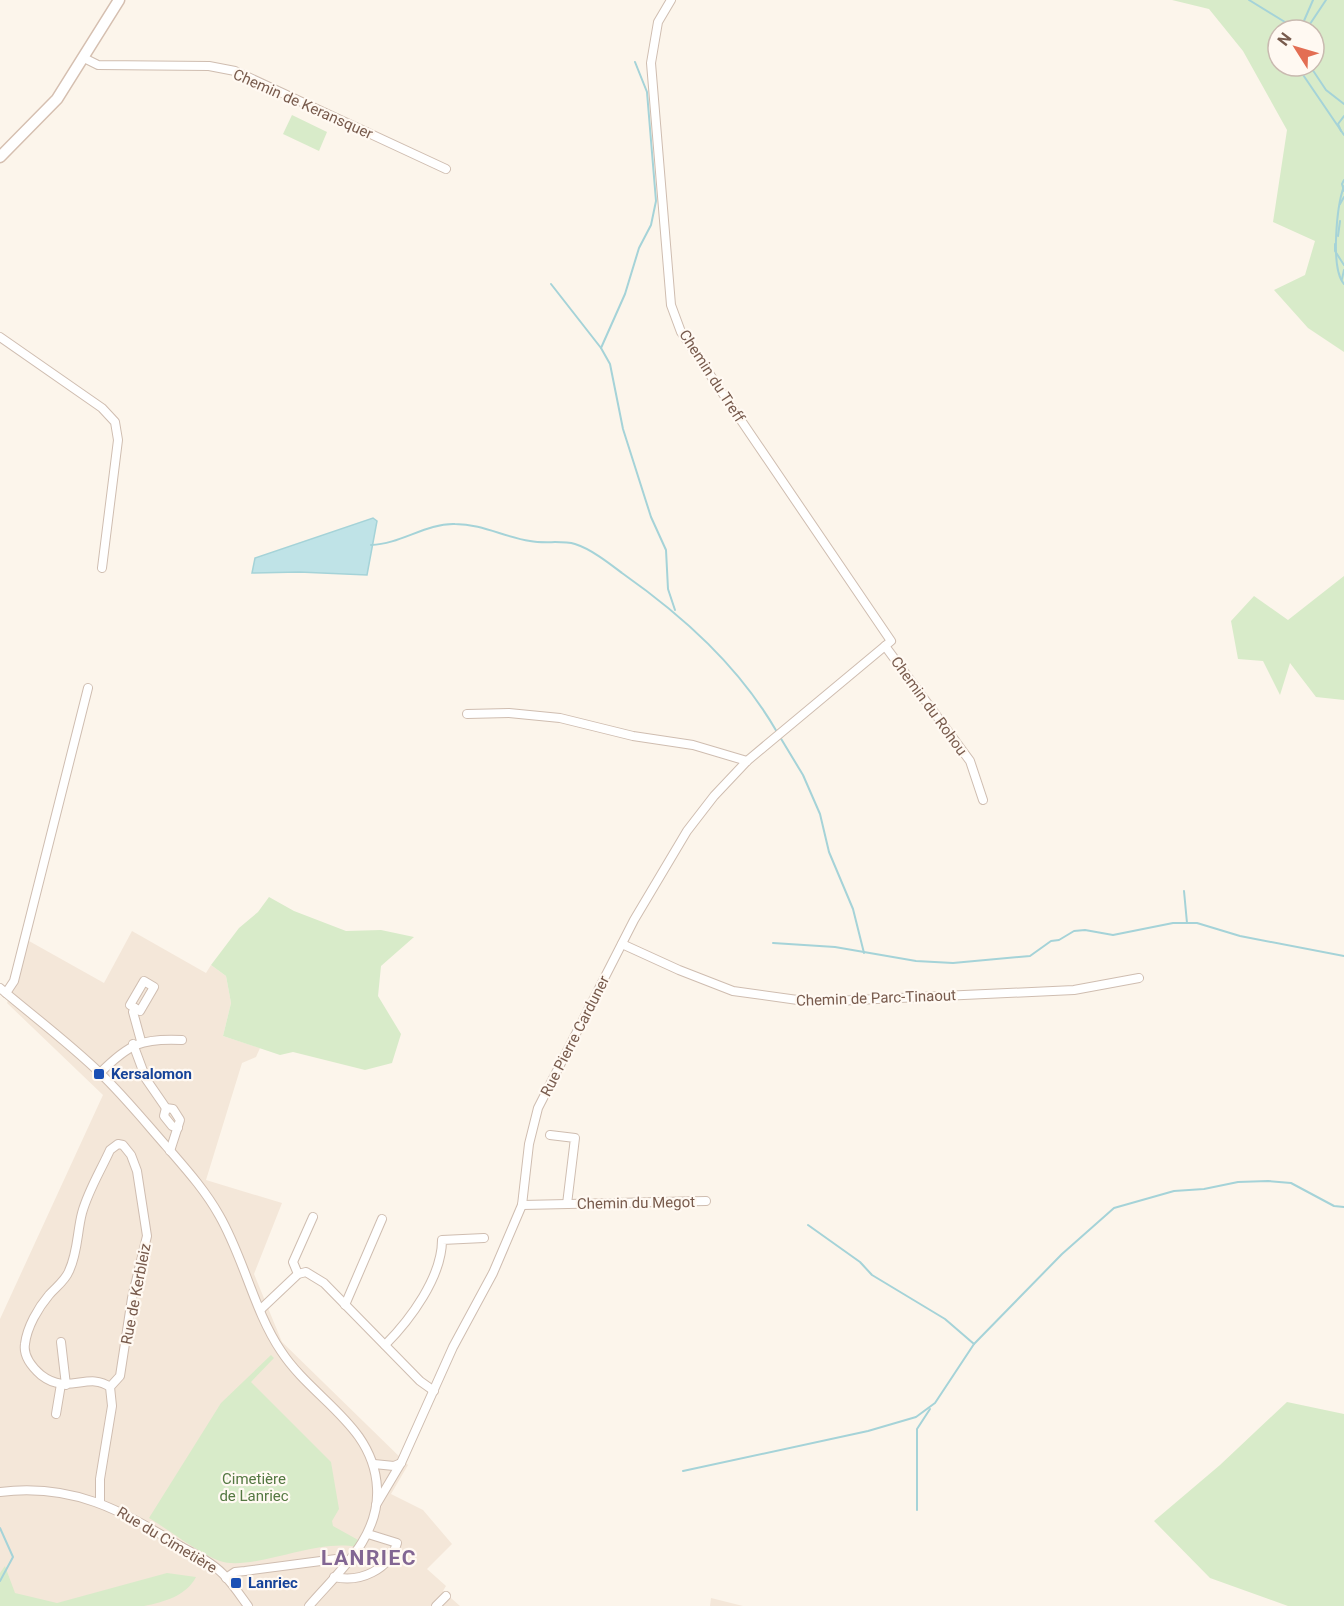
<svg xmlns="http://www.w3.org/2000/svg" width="1344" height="1606" viewBox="0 0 1344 1606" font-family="Roboto,sans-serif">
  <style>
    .residential { fill: #f4e7d9 }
    .green { fill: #d8ebc9; fill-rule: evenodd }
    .water { fill: #bfe3e7; stroke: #a5d3d8; stroke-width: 1.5 }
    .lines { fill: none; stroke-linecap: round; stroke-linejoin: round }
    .stream { stroke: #a5d3d8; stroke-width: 2 }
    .street-casing { stroke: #cfbdb0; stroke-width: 10 }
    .secondary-casing { stroke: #d5bfb0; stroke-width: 13 }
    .street { stroke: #fff; stroke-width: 8 }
    .secondary { stroke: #fff; stroke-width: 10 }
    .transit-dot { fill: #1a4fb4; stroke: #fff9f2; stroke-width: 2 }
    .labels { text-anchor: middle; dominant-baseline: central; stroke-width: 4.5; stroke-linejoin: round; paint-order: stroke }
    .street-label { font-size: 15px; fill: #785b4d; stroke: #fff9f2 }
    .transit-label { font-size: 15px; font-weight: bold; fill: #164399; stroke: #fff9f2; text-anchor: start }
    .park-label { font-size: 15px; fill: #547842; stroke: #fff9f2 }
    .district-label { font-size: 21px; font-weight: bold; letter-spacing: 1.5px; fill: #826693; stroke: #fff9f2 }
  </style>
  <rect width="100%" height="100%" fill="#fcf5eb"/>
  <g class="residential">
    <polygon points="132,931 206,973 211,965 226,976 231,1003 223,1036 260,1048 256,1057 242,1063 206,1180 282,1203 254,1274 282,1342 408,1465 391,1494 423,1510 452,1544 427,1569 446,1586 443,1591 460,1606 0,1606 0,1319 103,1095 7,1003 29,941 104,983"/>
    <polygon points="711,1598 743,1606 710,1606"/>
  </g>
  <g class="green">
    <path d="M1172,0H1344V352L1308,328L1274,290L1305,275L1315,241L1273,222L1287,130L1243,51L1209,9ZM1278,30H1314V66H1278Z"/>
    <polygon points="292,115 327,132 319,151 283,134"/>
    <polygon points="1344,576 1344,700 1316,697 1290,663 1280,695 1263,661 1238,659 1231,621 1254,596 1288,620"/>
    <polygon points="269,897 294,911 346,931 381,930 414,937 381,966 378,996 401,1034 392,1063 365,1070 293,1052 280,1055 223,1036 231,1003 226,976 211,965 239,928 258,912"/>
    <path d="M271,1355L274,1358L251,1382L331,1462L339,1509L332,1521L333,1526L360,1541L356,1547C317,1538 251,1572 220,1561C200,1554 169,1530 149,1518L221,1403Z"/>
    <polygon points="1287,1402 1344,1414 1344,1606 1288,1606 1210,1578 1154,1521 1220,1465"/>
    <path d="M5,1566L15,1593L57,1603L167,1573L196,1577C186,1596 164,1602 144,1606H0V1573Z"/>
  </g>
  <polygon class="water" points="373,518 377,521 367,575 299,572 252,573 255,558"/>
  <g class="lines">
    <g class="stream">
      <polyline points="1249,0 1298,30"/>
      <polyline points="1300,30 1313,0"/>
      <polyline points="1306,30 1326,0"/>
      <polyline points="1297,66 1344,135"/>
      <polyline points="1310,66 1326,90 1344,104"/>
      <polyline points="1341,131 1338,124 1344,116"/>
      <polyline points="1344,180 1342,184 1344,191"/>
      <path d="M1344,186C1337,205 1330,268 1344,284"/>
      <polyline points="1340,204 1344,197"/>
      <polyline points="1338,236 1340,221"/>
      <polyline points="1335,244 1335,251 1344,265"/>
      <polyline points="1342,279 1344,270"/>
      <polyline points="551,284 601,348 610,364 623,429 651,517 666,550 668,589 675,610"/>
      <polyline points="601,348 625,294 639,248 651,225 656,201 647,92 635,62"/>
      <path d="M371,545C401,544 426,523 455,524C482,524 504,537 530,541C545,544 561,540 575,544C591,549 609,563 622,573C683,616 739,666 777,732"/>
      <polyline points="780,737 803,775 820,814 829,852 853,909 864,953"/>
      <polyline points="1184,891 1187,923"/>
      <polyline points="773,943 835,947 916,961 953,963 1030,956 1051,941 1059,940 1074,931 1085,930 1113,935 1173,923 1197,923 1240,936 1344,956"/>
      <polyline points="808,1225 860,1262 872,1275 945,1319 974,1344"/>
      <polyline points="683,1471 868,1431 916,1417 935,1403 974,1344 1062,1254 1114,1208 1174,1191 1204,1189 1238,1182 1268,1181 1291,1183 1334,1206 1344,1207"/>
      <polyline points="917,1510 917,1429 930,1409"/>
      <polyline points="0,1528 13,1557 0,1581"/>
    </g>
    <defs>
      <g id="street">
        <polyline points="84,58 98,65 209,66 235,71 446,169"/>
        <polyline points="0,337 102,408 115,422 118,440 102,568"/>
        <polyline points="885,646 970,761 983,800"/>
        <polyline points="467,714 509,713 560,718 633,736 693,745 747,761"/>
        <polyline points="622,944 679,970 733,991 812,1002 1074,990 1139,978"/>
        <polygon points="144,981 154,987 140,1011 130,1005"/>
        <path d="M0,988C33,1016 69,1043 100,1073C124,1096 145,1122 167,1147C186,1169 205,1190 219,1215C244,1258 254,1311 281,1351C313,1400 374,1425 377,1488C380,1538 338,1572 309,1606"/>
        <polyline points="6,993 14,981 88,688"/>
        <polyline points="135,1008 133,1012 141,1041"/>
        <polyline points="133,1044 146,1079 166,1108 173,1109 180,1120 170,1151"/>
        <path d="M100,1073C129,1044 141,1038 182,1040"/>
        <polyline points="166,1108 164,1116 172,1126 178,1128"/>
        <polyline points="550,1135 575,1138 567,1204"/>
        <polyline points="522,1205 706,1201"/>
        <polyline points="298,1274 293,1262 313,1217"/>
        <polyline points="345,1305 382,1219"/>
        <polyline points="261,1309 298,1274 306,1272 324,1283 420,1381 434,1391"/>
        <polyline points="61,1342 66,1385"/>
        <path d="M385,1345C410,1320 442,1277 442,1240L484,1238"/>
        <polyline points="56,1414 61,1384"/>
        <polyline points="374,1464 394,1466 401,1463"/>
        <path d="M0,1492C72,1483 122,1510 180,1546C195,1554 211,1562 223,1574C232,1583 240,1595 248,1606"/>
        <path d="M100,1501V1479L112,1406L110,1387L120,1376L132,1298L147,1236L137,1171L131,1155L123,1145L118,1144L110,1150C101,1170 88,1191 82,1213C77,1232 78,1252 69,1271C65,1281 56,1287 49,1295C38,1308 27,1327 25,1344C23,1356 32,1367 41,1375C68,1396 88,1371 110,1387"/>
        <polyline points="376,1505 401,1463 453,1347 493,1273 522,1205 529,1144 538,1108 634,920 687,831 714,796 747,761 891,641 681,332 671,305 651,63 658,22 671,0"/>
        <path d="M334,1577C360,1583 389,1570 397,1543L368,1534"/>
        <polyline points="226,1578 235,1572 245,1571 336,1559 347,1562"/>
        <polyline points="436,1606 446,1596"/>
      </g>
      <polyline id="secondary" points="0,157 57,99 119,0"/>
    </defs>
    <use href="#street" class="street-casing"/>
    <use href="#secondary" class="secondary-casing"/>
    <use href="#street" class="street"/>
    <use href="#secondary" class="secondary"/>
  </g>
  <g class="transit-dot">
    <rect x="93" y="1068" width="12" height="12" rx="3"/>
    <rect x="230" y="1577" width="12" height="12" rx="3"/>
  </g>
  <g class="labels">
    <g class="street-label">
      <text transform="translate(303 104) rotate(24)">Chemin de Keransquer</text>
      <text transform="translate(712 376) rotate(57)">Chemin du Treff</text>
      <text transform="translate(929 706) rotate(54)">Chemin du Rohou</text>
      <text transform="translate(876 998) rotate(-2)">Chemin de Parc-Tinaout</text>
      <text transform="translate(575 1036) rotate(-63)">Rue Pierre Carduner</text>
      <text transform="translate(636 1203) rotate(-1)">Chemin du Megot</text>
      <text transform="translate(136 1294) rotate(-79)">Rue de Kerbleiz</text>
      <text transform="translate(167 1540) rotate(31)">Rue du Cimetière</text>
    </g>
    <g class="transit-label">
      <text x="111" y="1074">Kersalomon</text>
      <text x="248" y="1583">Lanriec</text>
    </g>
    <g class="park-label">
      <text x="254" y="1479">Cimetière<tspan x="254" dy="17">de Lanriec</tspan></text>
    </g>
    <g class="district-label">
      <text x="369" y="1558">LANRIEC</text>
    </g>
  </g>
  <g transform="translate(1296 48) rotate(307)"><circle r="28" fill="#fff9f2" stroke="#c9bab0" stroke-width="1.5"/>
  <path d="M0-4.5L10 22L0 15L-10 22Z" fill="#e36e53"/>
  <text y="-9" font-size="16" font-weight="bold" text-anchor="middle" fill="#785b4d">N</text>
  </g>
</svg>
